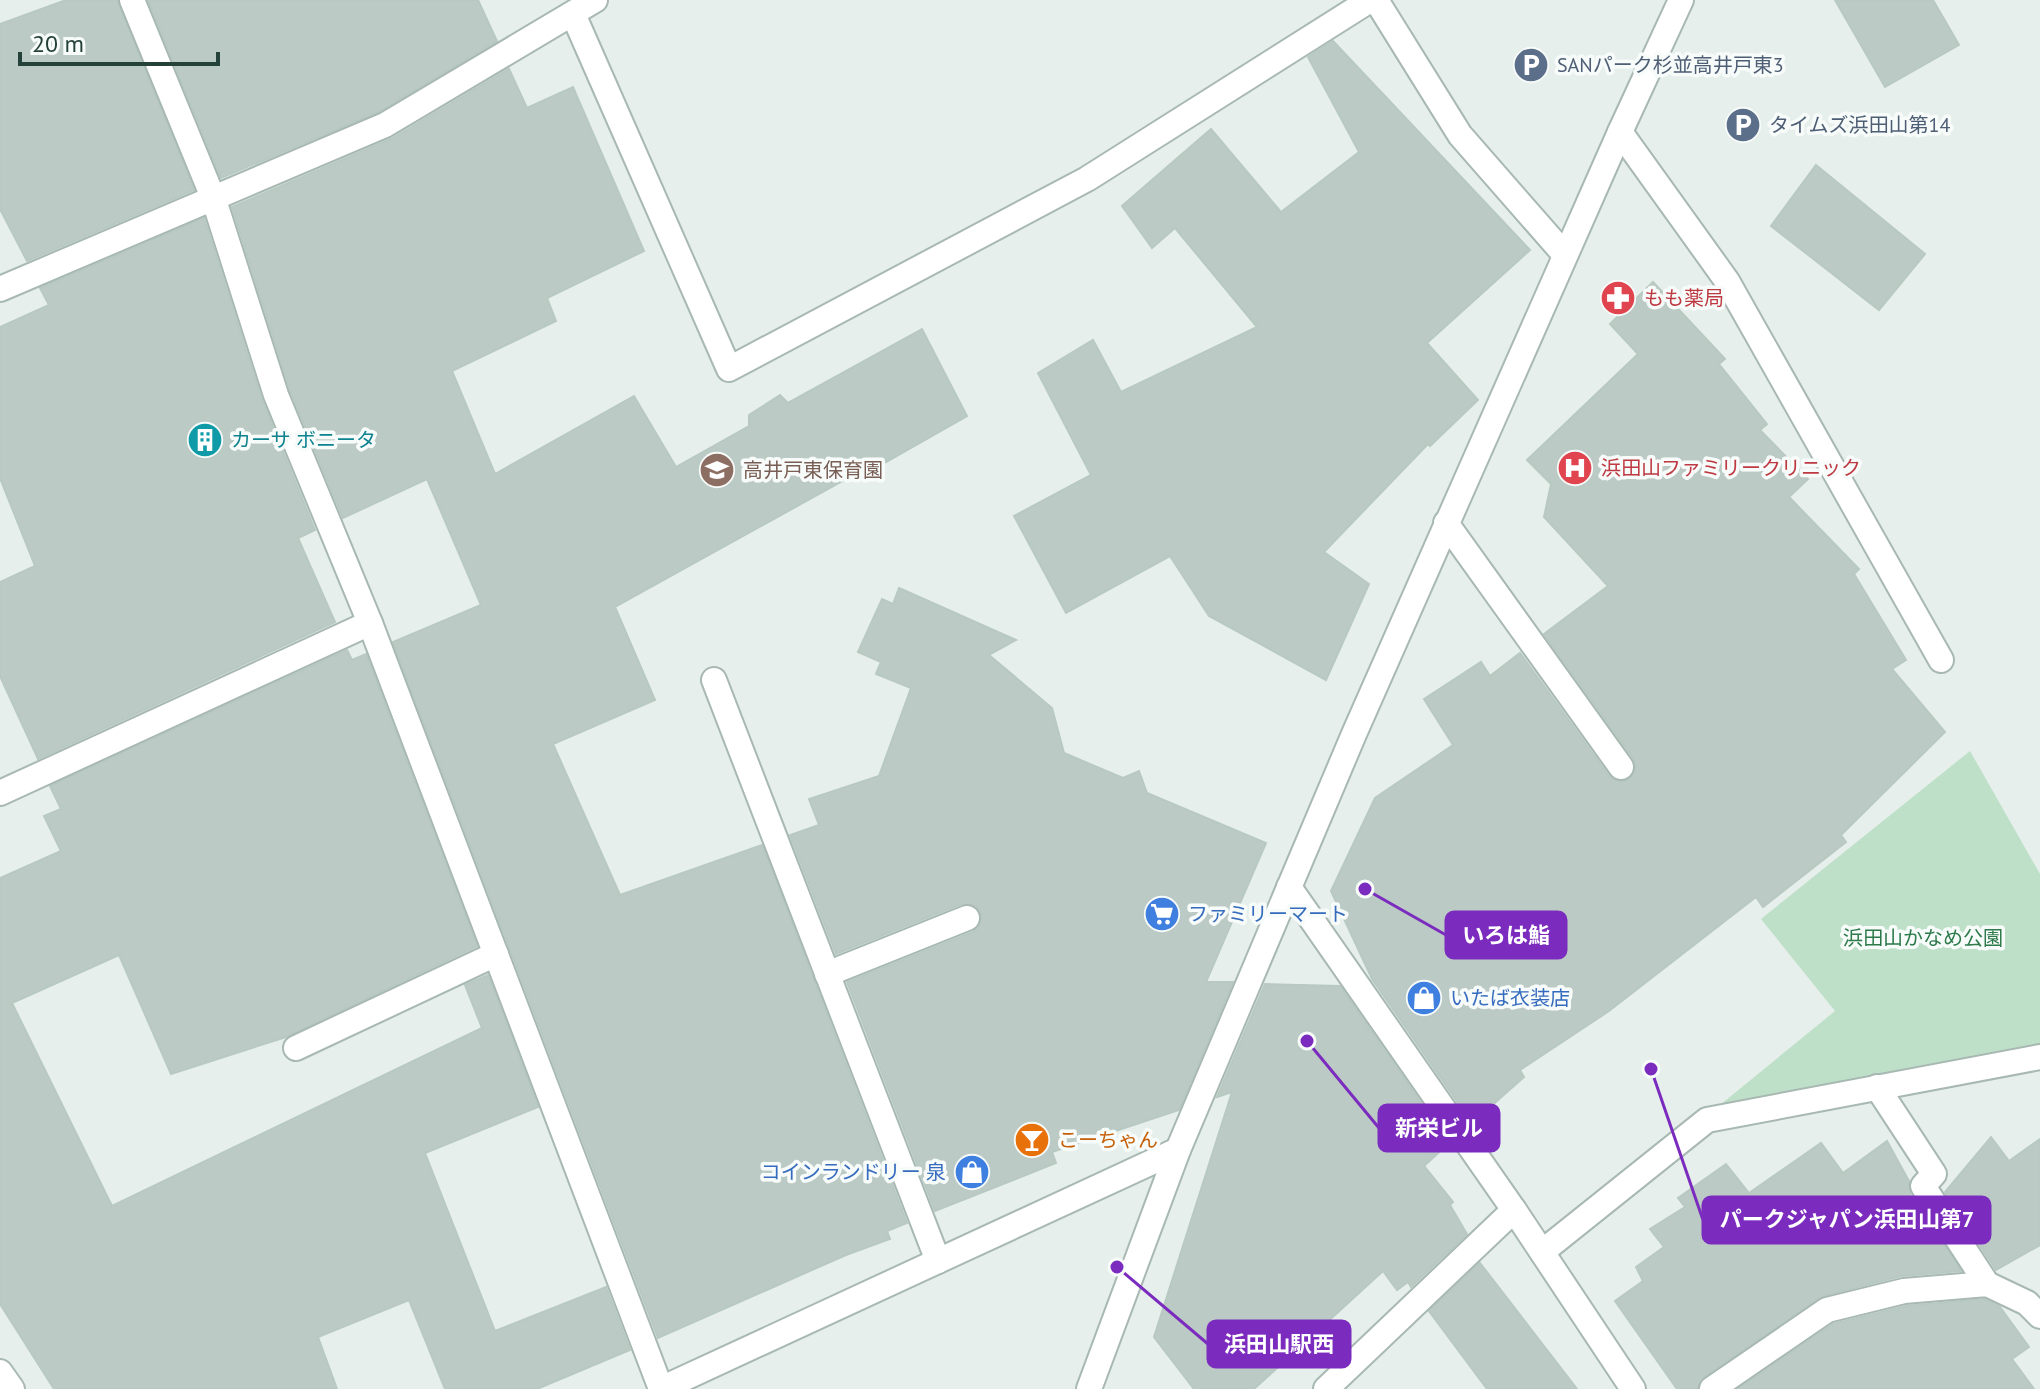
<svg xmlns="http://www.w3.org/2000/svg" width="2040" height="1389" viewBox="0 0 2040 1389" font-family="'PT Sans','Noto Sans JP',sans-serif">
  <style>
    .green { fill: #bfe0c8 }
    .building { fill: #bbcac4; stroke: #b8c9c2; stroke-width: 2 }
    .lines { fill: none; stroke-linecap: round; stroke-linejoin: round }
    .lane-casing { stroke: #a8b8b2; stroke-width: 28 }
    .street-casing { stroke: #a8b8b2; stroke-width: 28 }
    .lane { stroke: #fff; stroke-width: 24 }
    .street { stroke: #fff; stroke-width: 24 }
    .labels { text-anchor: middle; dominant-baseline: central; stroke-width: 7; stroke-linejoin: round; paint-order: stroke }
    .service-label { font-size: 20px; fill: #4e5e75; stroke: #f7fbf9; text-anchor: start }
    .health-label { font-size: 20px; fill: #be3a42; stroke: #f7fbf9; text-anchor: start }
    .culture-label { font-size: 20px; fill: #0d838f; stroke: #f7fbf9; text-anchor: start }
    .education-label { font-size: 20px; fill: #785e54; stroke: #f7fbf9; text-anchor: start }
    .shop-label { font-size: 20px; fill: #366cbe; stroke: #f7fbf9; text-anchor: start }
    .park-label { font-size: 20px; fill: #2d7a4b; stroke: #f7fbf9 }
    .food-label { font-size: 20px; fill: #c56008; stroke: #f7fbf9; text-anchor: start }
    .leader { fill: none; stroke: #7b2cbf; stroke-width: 3 }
    .callout-dot { fill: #7b2cbf; stroke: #f7fbf9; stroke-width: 3 }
    .callout { fill: #7b2cbf; stroke: #7b2cbf; stroke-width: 3 }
    .callout-label { font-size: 22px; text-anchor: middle; font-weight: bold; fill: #fff }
  </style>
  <rect width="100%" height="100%" fill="#e6efeb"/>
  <polygon class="green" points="1970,751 2040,874 2040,1046 1720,1105 1835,1011 1761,919"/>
  <g class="building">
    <polygon points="66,0 117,0 194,190 27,261 0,209 0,24"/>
    <polygon points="148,0 478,0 497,41 378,112 221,178"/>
    <polygon points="1835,0 1933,0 1959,45 1885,87"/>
    <polygon points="1333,41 1530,250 1427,343 1478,400 1430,446 1428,444 1324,552 1369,584 1326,680 1209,616 1170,556 1066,613 1014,516 1091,475 1038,373 1093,340 1121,392 1257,327 1175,228 1152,248 1122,206 1211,129 1281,212 1359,152 1308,57"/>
    <polygon points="509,69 527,108 573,87 644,251 547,298 556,321 452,371 495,474 634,396 676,467 749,426 749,415 780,395 788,403 922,329 967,416 886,462 884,458 615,607 655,700 553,744 620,895 762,845 907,1223 887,1231 890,1239 846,1255 658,1338 393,642 481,605 427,479 343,518 290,390 232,207 391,139"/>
    <polygon points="1816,165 1925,254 1879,310 1771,226"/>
    <polygon points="204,218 262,400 315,530 298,538 335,622 38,759 0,676 0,582 35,566 0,478 0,327 49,305 40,288"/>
    <polygon points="1653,282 1725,359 1719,364 1767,424 1760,430 1808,479 1789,497 1859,569 1854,574 1906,660 1892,669 1945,732 1841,835 1846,842 1763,907 1756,897 1609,1011 1520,1070 1524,1077 1472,1123 1372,979 1331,891 1375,798 1453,745 1424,699 1481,662 1490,676 1520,653 1609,776 1622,782 1634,774 1636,766 1633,758 1544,634 1608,586 1544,517 1551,484 1527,460 1638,354 1610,324"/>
    <polygon points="899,588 1016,640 989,655 1052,708 1064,753 1123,778 1139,771 1147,793 1266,843 1206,982 1233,982 1179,1110 1052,1152 1056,1163 935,1211 847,982 973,932 979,927 981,913 976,906 961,904 836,954 790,835 819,825 809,799 879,776 911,688 876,674 881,662 858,652 882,599 893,604"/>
    <polygon points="347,650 352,660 366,654 477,946 286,1037 171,1074 119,955 12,1003 112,1206 482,1028 465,985 488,975 538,1107 425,1153 495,1331 606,1287 630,1350 537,1389 445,1389 409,1300 318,1337 337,1389 54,1389 0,1304 0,878 61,851 44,816 61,809 50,786"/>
    <polygon points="1265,984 1340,986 1449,1143 1424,1166 1453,1202 1450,1205 1467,1234 1411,1287 1408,1282 1397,1290 1383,1271 1254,1389 1194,1389 1154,1337 1232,1092 1217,1097"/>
    <polygon points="1991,1137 2009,1161 2040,1139 2040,1245 1996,1270 1945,1192"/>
    <polygon points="1887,1141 1909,1181 1910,1194 1961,1271 1901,1276 1823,1296 1704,1377 1697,1389 1677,1389 1615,1301 1643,1281 1636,1267 1664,1247 1650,1229 1685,1207 1678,1198 1726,1164 1749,1193 1821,1143 1843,1173"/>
    <polygon points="1480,1263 1577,1389 1487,1389 1429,1311"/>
    <polygon points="1984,1299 2000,1307 2029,1347 2012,1359 2034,1389 1738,1389 1833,1324 1906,1306"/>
  </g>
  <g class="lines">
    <defs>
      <g id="lane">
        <polyline points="827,974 967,918"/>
        <polyline points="296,1048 496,954"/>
        <polyline points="1877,1087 1934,1174 1923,1186 1987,1284"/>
        <polyline points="1712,1389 1827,1310 1904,1291 1987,1284 2027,1303 2040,1316"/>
      </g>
      <g id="street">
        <polyline points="132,0 214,200 276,395 370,623 661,1389"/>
        <polyline points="1376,0 1460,135 1565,255"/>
        <polyline points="573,14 729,369 1087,179 1370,0"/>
        <polyline points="1620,132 1727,281 1941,660"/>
        <polyline points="0,289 385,125 595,0"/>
        <polyline points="1446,523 1621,767"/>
        <polyline points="714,680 938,1261"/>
        <polyline points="0,793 370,623"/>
        <polyline points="1289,887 1514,1210 1633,1389"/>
        <polyline points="1542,1252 1707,1120 2040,1057"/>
        <polyline points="0,1372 12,1389"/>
        <polyline points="661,1389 1178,1150"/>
        <polyline points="1089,1389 1178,1150 1354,734 1620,132 1681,0"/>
        <polyline points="1326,1389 1514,1210"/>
      </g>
    </defs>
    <use href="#lane" class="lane-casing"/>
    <use href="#street" class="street-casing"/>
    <use href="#lane" class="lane"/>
    <use href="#street" class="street"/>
  </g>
  <defs>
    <symbol id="parking-disc" viewBox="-11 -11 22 22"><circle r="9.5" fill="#5c6f8a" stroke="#f7fbf9"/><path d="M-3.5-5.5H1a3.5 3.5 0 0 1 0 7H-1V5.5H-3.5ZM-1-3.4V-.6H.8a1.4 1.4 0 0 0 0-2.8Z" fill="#fff"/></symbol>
    <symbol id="pharmacy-disc" viewBox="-11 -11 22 22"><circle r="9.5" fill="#e0444e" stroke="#f7fbf9"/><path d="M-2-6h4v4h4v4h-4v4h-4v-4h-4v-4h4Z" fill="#fff"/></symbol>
    <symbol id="building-disc" viewBox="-11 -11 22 22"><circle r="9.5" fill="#0f9aa8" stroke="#f7fbf9"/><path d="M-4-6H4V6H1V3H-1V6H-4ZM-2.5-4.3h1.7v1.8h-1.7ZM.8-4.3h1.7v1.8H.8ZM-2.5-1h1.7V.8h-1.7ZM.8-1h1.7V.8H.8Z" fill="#fff"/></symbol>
    <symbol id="hospital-disc" viewBox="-11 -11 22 22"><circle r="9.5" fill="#e0444e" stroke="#f7fbf9"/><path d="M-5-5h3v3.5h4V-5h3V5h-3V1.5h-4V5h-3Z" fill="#fff"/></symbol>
    <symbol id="school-disc" viewBox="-11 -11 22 22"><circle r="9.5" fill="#8d6e63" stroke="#f7fbf9"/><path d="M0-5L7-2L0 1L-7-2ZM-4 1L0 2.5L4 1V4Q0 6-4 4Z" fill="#fff"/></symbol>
    <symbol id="supermarket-disc" viewBox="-11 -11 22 22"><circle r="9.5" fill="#3f7fe0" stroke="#f7fbf9"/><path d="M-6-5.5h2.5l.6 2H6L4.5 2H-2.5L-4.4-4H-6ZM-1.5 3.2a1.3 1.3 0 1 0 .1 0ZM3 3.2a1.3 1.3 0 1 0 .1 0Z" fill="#fff"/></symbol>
    <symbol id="shop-disc" viewBox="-11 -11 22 22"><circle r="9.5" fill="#3f7fe0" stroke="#f7fbf9"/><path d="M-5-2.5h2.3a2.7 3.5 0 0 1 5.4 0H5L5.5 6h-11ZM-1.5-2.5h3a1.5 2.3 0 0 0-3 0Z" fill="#fff"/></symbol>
    <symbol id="bar-disc" viewBox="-11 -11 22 22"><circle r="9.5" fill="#e8710a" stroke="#f7fbf9"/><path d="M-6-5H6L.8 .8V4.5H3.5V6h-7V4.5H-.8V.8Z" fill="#fff"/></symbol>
  </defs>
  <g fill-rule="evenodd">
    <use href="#parking-disc" x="1511" y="45" width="40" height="40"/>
    <use href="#parking-disc" x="1723" y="105" width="40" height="40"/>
    <use href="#pharmacy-disc" x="1598" y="278" width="40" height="40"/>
    <use href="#building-disc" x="185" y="420" width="40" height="40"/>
    <use href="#hospital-disc" x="1555" y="448" width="40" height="40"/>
    <use href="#school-disc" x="697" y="450" width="40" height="40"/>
    <use href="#supermarket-disc" x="1142" y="894" width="40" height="40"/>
    <use href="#shop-disc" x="1404" y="978" width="40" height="40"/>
    <use href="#bar-disc" x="1012" y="1120" width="40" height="40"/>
    <use href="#shop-disc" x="952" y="1152" width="40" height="40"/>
  </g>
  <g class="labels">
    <g class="service-label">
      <text x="1557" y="65">SANパーク杉並高井戸東3</text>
      <text x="1769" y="125">タイムズ浜田山第14</text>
    </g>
    <g class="health-label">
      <text x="1644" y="298">もも薬局</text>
      <text x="1601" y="468">浜田山ファミリークリニック</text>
    </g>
    <g class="culture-label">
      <text x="231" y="440">カーサ ボニータ</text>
    </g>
    <g class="education-label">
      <text x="743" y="470">高井戸東保育園</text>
    </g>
    <g class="shop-label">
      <text x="1188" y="914">ファミリーマート</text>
      <text x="1450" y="998">いたば衣装店</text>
      <text x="946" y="1172" text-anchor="end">コインランドリー 泉</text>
    </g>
    <g class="park-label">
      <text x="1923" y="938">浜田山かなめ公園</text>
    </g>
    <g class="food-label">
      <text x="1058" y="1140">こーちゃん</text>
    </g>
  </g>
  <path class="leader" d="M1365 889L1446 935M1307 1041L1379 1128M1651 1069L1703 1220M1117 1267L1208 1344"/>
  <g class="callout-dot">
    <circle cx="1365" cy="889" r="8"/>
    <circle cx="1307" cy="1041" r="8"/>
    <circle cx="1651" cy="1069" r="8"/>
    <circle cx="1117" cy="1267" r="8"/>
  </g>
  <g class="callout">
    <rect x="1446" y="912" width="120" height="46" rx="8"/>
    <rect x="1379" y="1105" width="120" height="46" rx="8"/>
    <rect x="1703" y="1197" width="287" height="46" rx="8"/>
    <rect x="1208" y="1321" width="142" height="46" rx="8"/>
  </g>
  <g class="callout-label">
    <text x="1506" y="943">いろは鮨</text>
    <text x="1439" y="1136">新栄ビル</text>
    <text x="1847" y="1227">パークジャパン浜田山第7</text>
    <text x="1279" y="1352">浜田山駅西</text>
  </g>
  <path d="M20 52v12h198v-12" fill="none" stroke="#24423a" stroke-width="4"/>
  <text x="32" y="52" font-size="24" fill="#24423a" stroke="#f7fbf9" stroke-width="6" paint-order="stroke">20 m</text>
</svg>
